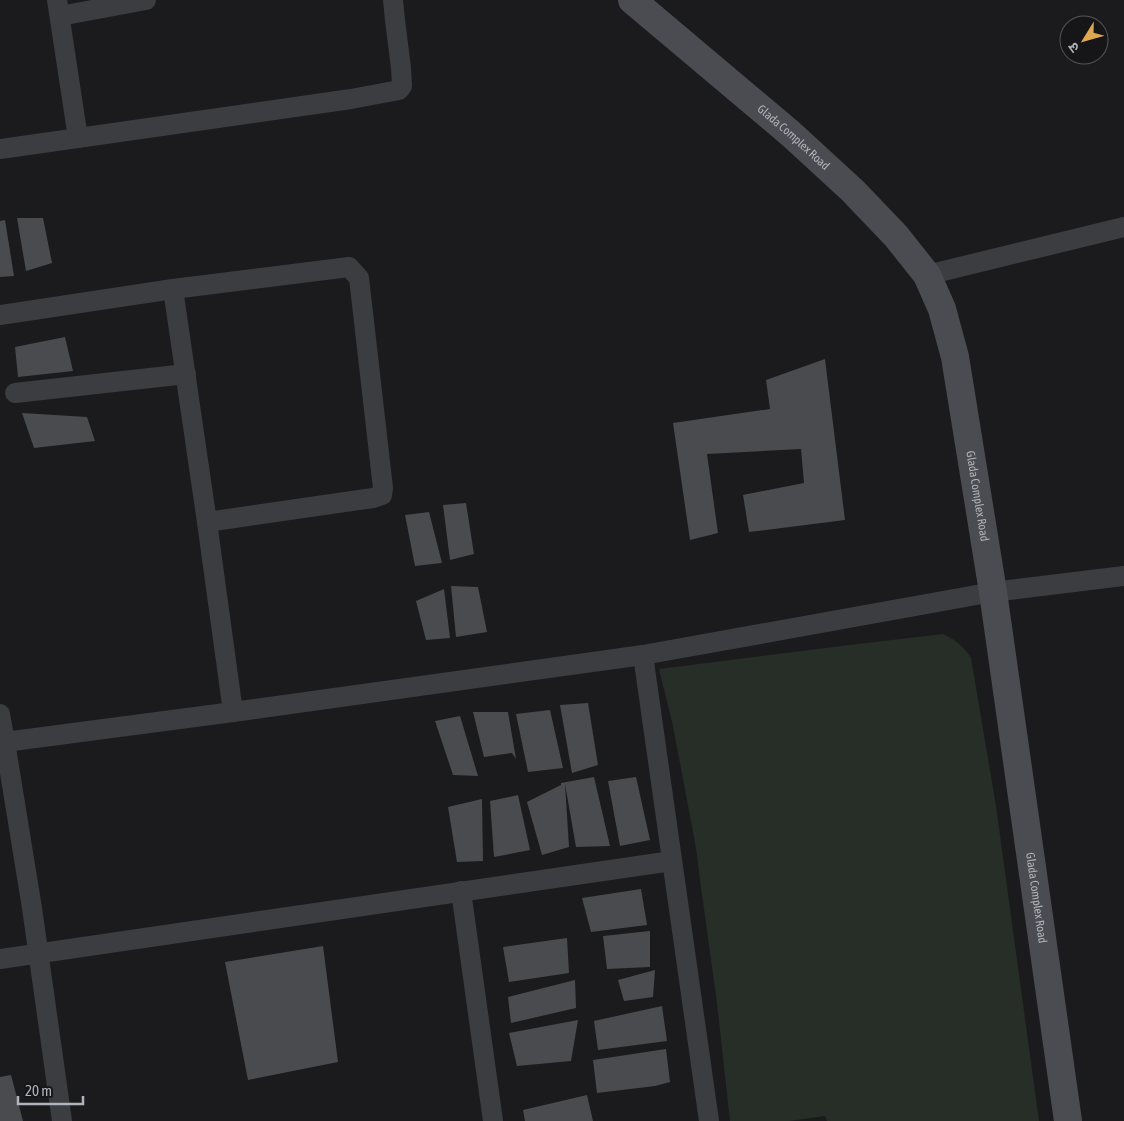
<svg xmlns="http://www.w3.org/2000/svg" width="1124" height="1121" viewBox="0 0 1124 1121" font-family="'Asap Condensed','Noto Sans Devanagari',sans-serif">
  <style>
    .green { fill: #272e28 }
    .building { fill: #4a4b4f }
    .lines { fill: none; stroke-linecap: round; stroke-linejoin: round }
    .street { stroke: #3c3d41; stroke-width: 20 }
    .secondary { stroke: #4a4c51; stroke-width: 28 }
    .labels { text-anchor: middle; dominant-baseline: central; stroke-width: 4.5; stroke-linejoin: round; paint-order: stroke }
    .street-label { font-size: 12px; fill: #afb3bb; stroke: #161618 }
  </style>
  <rect width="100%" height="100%" fill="#1b1b1d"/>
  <path class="green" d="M943,634C955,640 964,646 971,658L996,806L1039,1121H827L825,1116L789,1121H730L717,1003L700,880L696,848L673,726L659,669L858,644Z"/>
  <g class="building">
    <polygon points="17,218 43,218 52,263 26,271"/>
    <polygon points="5,220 14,276 0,277 0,221"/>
    <polygon points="65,337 73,371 18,377 15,347"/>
    <polygon points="825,359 845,520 749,532 743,495 804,483 801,449 707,454 718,533 690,540 673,423 770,409 766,380"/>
    <polygon points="22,413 87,417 95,441 34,448"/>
    <polygon points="466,503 474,554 450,560 443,505"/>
    <polygon points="429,512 442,563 415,566 405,515"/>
    <polygon points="451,586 478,587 487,632 456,637"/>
    <polygon points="444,589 450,638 426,640 416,601"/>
    <polygon points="588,703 598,765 572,773 560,705"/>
    <polygon points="550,710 563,768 528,772 516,714"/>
    <polygon points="473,712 508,712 516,759 512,753 484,757"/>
    <polygon points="460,716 478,776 453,775 435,721"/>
    <polygon points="594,777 610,846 576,847 565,784 569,847 542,855 527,802 561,785 561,783"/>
    <polygon points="636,777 650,840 620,846 608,781"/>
    <polygon points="518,795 530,850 494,857 490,801"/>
    <polygon points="482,799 483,861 457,862 448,807"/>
    <polygon points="641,889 647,925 591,932 582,898"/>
    <polygon points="650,931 650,967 607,969 603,936"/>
    <polygon points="567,938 569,973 509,982 503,947"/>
    <polygon points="323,946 338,1062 248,1080 225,962"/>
    <polygon points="655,970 653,997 624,1001 618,980"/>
    <polygon points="575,980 576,1008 511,1023 508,997"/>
    <polygon points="662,1006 667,1041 598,1050 594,1021"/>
    <polygon points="578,1020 571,1061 517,1066 509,1033"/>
    <polygon points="666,1049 670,1082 655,1086 597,1093 593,1060"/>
    <polygon points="11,1075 23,1121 0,1121 0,1077"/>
    <polygon points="587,1095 593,1121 525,1121 523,1110"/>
  </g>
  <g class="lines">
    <g class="street">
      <polyline points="57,0 78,138"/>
      <polyline points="60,16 146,0"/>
      <polyline points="0,149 351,99 399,90 402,86 401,68 395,20 393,0"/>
      <polyline points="927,275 1124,227"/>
      <polyline points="173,289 207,522 233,712"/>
      <polyline points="0,315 173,289 349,267 359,278 383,488 382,495 373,498 207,522"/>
      <polyline points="15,393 186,374"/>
      <polyline points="643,655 709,1121"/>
      <polyline points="0,714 5,742 233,712 643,655 993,592 1124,576"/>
      <polyline points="5,742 32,908 62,1121"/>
      <polyline points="461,891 493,1121"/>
      <polyline points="0,959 672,861"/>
    </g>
    <path class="secondary" id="s1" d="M632,0L791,134L853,191L896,236L927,275L942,309L955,357L993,592L1068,1121"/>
  </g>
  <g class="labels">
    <g class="street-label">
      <text stroke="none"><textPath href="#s1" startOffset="212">Glada Complex Road</textPath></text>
      <text stroke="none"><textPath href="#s1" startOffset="632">Glada Complex Road</textPath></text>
      <text stroke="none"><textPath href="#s1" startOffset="1038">Glada Complex Road</textPath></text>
    </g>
  </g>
  <g transform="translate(1084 40) rotate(233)"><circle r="24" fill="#161618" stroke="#535559"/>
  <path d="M0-4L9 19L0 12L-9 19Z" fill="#dea851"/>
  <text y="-8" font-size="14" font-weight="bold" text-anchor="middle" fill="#afb3bb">उ</text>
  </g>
  <path d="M18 1096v8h65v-8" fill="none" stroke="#afb3bb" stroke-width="2.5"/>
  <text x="25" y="1096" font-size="15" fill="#afb3bb" stroke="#161618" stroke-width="4" paint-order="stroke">20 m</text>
</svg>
